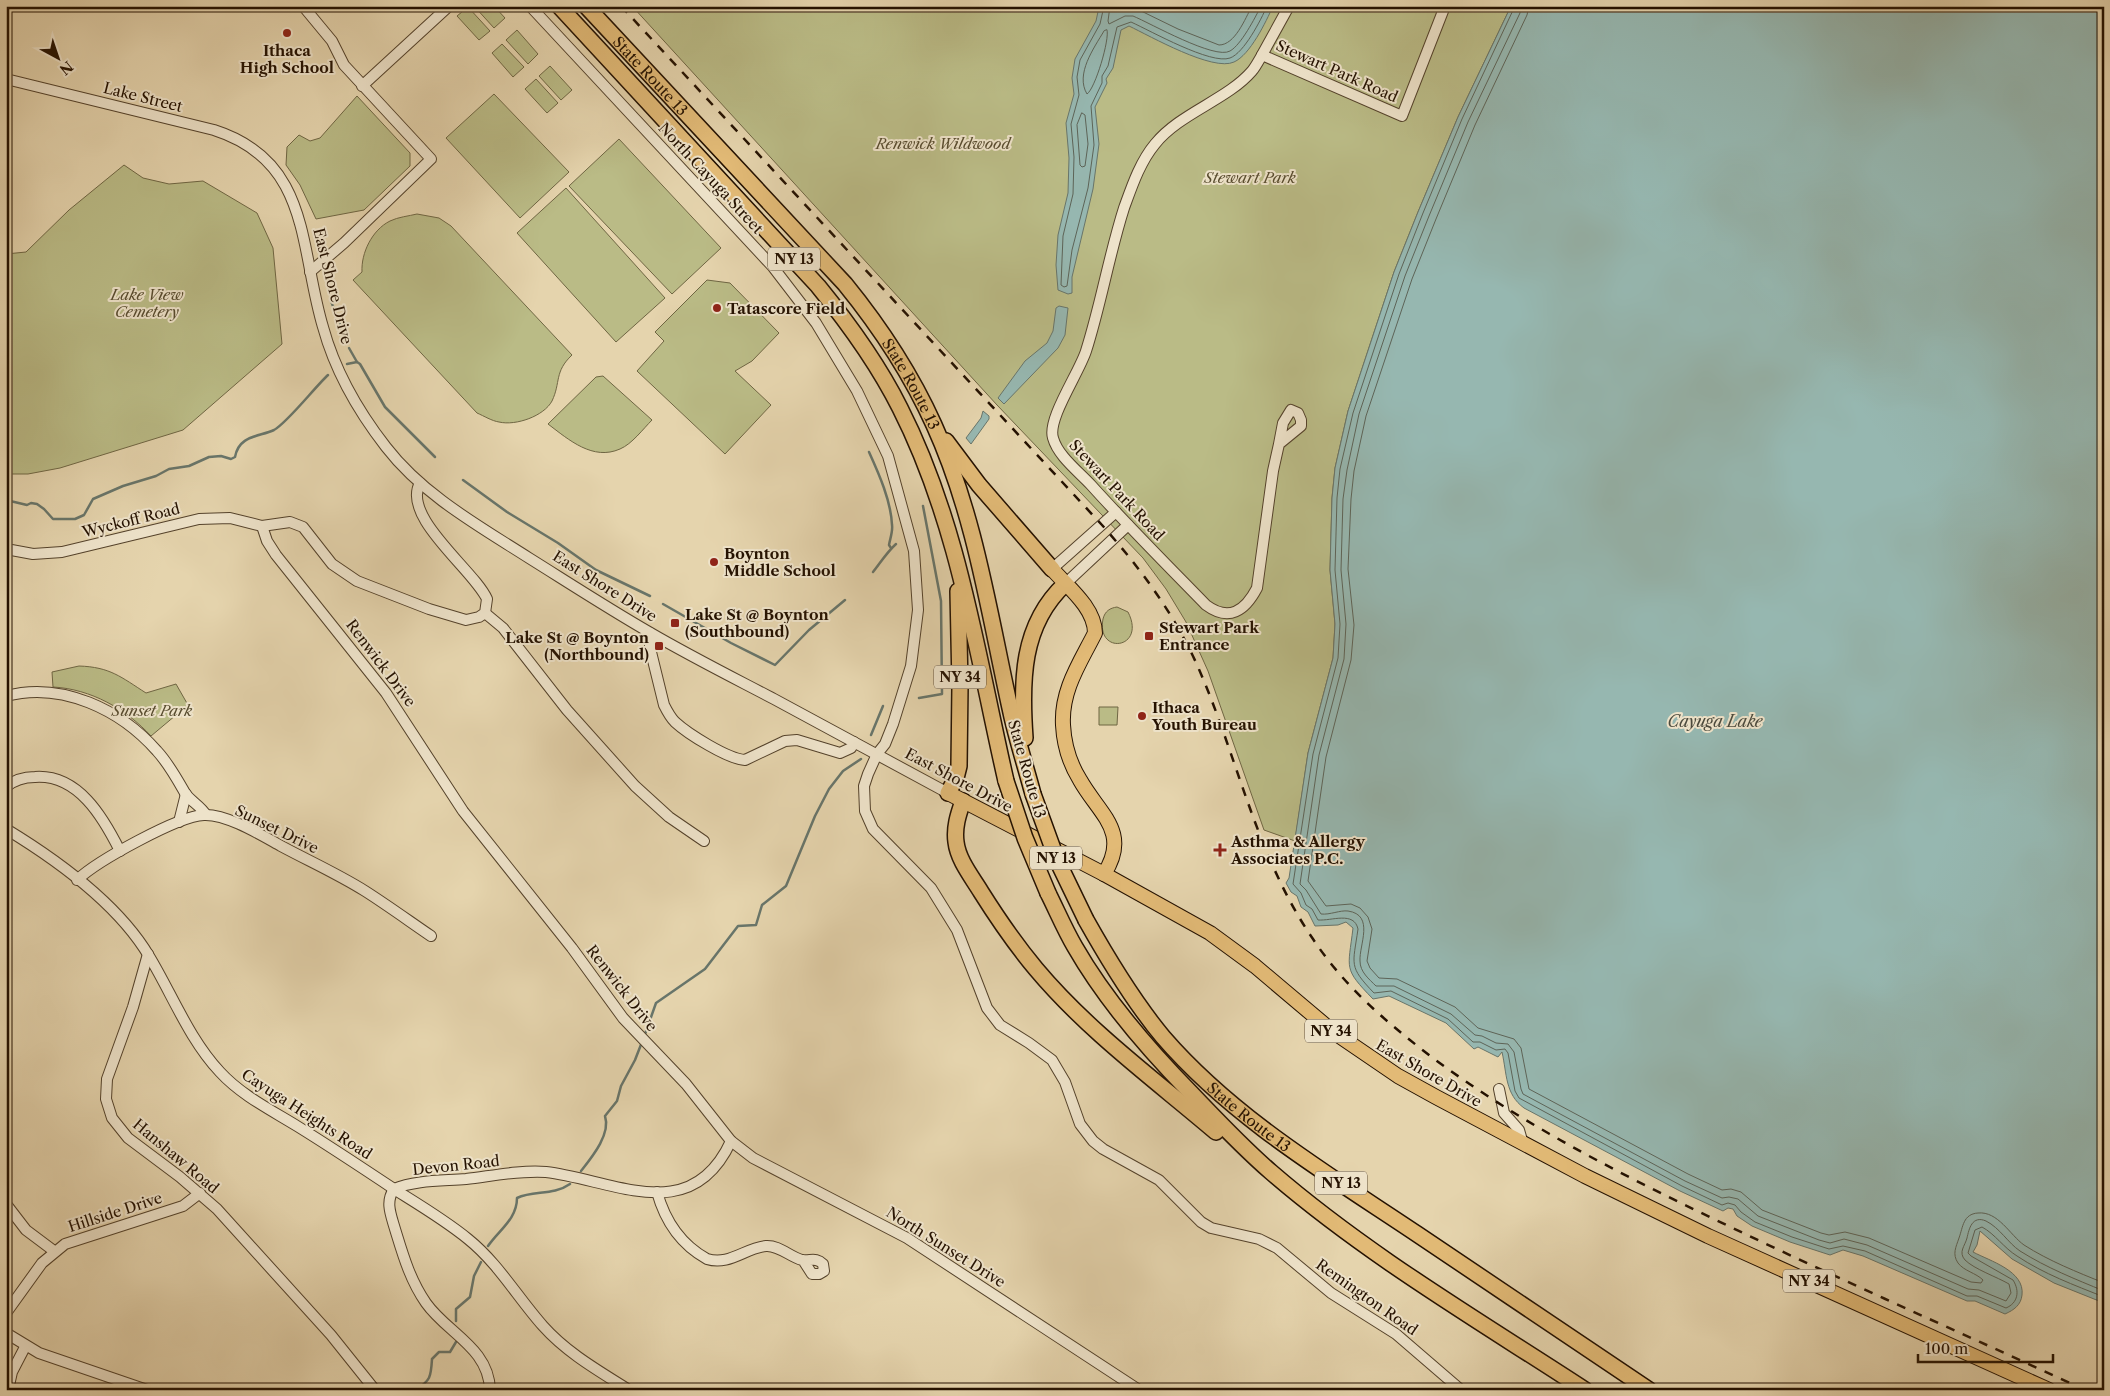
<svg xmlns="http://www.w3.org/2000/svg" width="2110" height="1396" viewBox="0 0 2110 1396" font-family="'Libre Caslon Text',serif">
  <style>
    .green { fill: #babb86; stroke: #6f6643 }
    .water { fill: #96b7b0; stroke: #68756a }
    .lines { fill: none; stroke-linecap: round; stroke-linejoin: round }
    .shore { stroke: #5d6458; stroke-width: 1 }
    .stream { stroke: #68756a; stroke-width: 2.5 }
    .minor-casing { stroke: #54422b; stroke-width: 12 }
    .major-casing { stroke: #241100; stroke-width: 16 }
    .highway-casing { stroke: #241100; stroke-width: 18 }
    .minor { stroke: #eee3ca; stroke-width: 10 }
    .major { stroke: #e2ba76; stroke-width: 14 }
    .highway { stroke: #e2ba76; stroke-width: 15 }
    .rail { stroke: #241100; stroke-width: 2.5; stroke-dasharray: 9 9; stroke-linecap: butt }
    .highway-bridge-casing { stroke: #241100; stroke-width: 18; stroke-linecap: butt }
    .highway-bridge { stroke: #e2ba76; stroke-width: 15 }
    .poi-dot { fill: #8f2418; stroke: #eee3ca; stroke-width: 2 }
    .labels { text-anchor: middle; dominant-baseline: central; stroke-width: 4; stroke-linejoin: round; paint-order: stroke }
    .shield { fill: #eee3ca; stroke: #61503d; stroke-width: 1 }
    .shield-label { font-size: 14px; font-weight: bold; fill: #241100 }
    .poi-label { font-size: 15px; font-weight: bold; fill: #241100; stroke: #eee3ca; text-anchor: start }
    .street-label { font-size: 15px; fill: #241100; stroke: #eee3ca }
    .park-label { font-size: 15px; font-style: italic; fill: #584c2f; stroke: #eee3ca }
    .water-label { font-size: 16px; font-style: italic; fill: #4c4b3e; stroke: #eee3ca }
  </style>
  <rect width="100%" height="100%" fill="#e5d4ad"/>
  <filter id="stains"><feTurbulence type="fractalNoise" baseFrequency=".004" numOctaves="4"/><feColorMatrix values="0 0 0 0 .2 0 0 0 0 .09 0 0 0 0 .02 0 0 0 .5 -.17"/></filter>
  <radialGradient id="worn" r=".72"><stop offset=".6" stop-color="#630" stop-opacity="0"/><stop offset="1" stop-color="#630" stop-opacity=".3"/></radialGradient>
  <g class="green">
    <polygon points="474,6 494,6 505,18 494,28"/>
    <polygon points="632,6 1511,6 1458,117 1418,212 1394,272 1348,411 1335,468 1332,498 1330,570 1335,624 1333,658 1308,753 1295,841 1264,830 1208,671 1186,622 1166,589 1143,558 997,405"/>
    <polygon points="468,7 490,31 479,40 457,16"/>
    <polygon points="517,30 538,54 528,64 506,40"/>
    <polygon points="502,44 524,67 513,77 492,53"/>
    <polygon points="550,66 572,90 561,100 539,76"/>
    <polygon points="536,79 558,103 547,113 525,89"/>
    <polygon points="494,94 569,172 520,218 446,138"/>
    <polygon points="357,96 410,153 410,166 364,210 316,219 300,185 286,165 287,147 299,135 310,141 320,138"/>
    <polygon points="619,139 721,248 672,294 569,186"/>
    <polygon points="124,165 143,178 169,184 203,181 257,213 273,248 282,344 183,430 60,468 28,474 6,474 6,254 26,252 69,210"/>
    <polygon points="566,188 665,298 616,342 517,233"/>
    <path d="M417,214L439,218L451,226L572,355C554,372 561,382 552,401C544,416 516,426 499,422C492,421 484,416 477,413L353,280L362,272C361,253 372,230 390,221C398,217 409,216 417,214Z"/>
    <polygon points="707,280 730,283 779,333 752,361 735,371 771,405 725,454 637,371 664,341 655,332"/>
    <path d="M603,376L652,420C643,429 632,444 620,449C593,461 569,440 548,424L596,377Z"/>
    <path d="M1117,607L1128,612C1147,649 1096,656 1103,619C1105,611 1110,608 1117,607Z"/>
    <path d="M79,666C110,667 121,677 146,693L176,684L188,705L151,736C126,709 91,689 53,687L52,672Z"/>
    <polygon points="1099,707 1118,707 1117,725 1099,725"/>
  </g>
  <g class="water">
    <path d="M1273,6C1266,22 1250,55 1234,62C1213,72 1150,36 1129,26L1121,30L1113,68L1106,79L1107,83L1095,107L1099,144L1093,189L1072,277V293L1068,294L1058,290L1056,265L1058,235L1068,193L1069,158L1066,123L1074,94L1072,78L1075,59L1096,21L1099,7Z"/>
    <path d="M1511,6H2104V1303L2054,1283L2012,1259L1980,1231L1977,1245L1973,1252C1990,1261 2025,1271 2022,1295C2021,1305 2014,1310 2005,1314L1975,1301H1967L1863,1256L1843,1250L1830,1255L1790,1242L1752,1226L1737,1216L1733,1209L1728,1208L1723,1211L1680,1191L1524,1108C1505,1094 1507,1074 1502,1052L1498,1057L1478,1047L1474,1049L1446,1023L1389,996L1373,999C1343,968 1348,970 1353,928L1346,922L1338,925L1315,926L1308,912L1301,907L1297,896L1291,892L1286,883L1289,878L1308,753L1333,658L1335,624L1330,570L1332,498L1335,468L1348,411L1394,272L1418,212L1458,117Z"/>
    <polygon points="1059,306 1068,308 1065,335 1058,348 1004,404 998,398 1025,361 1047,343 1053,331 1056,308"/>
    <polygon points="983,411 989,416 989,419 971,444 966,438 981,418"/>
  </g>
  <g class="lines">
    <g class="shore">
      <path d="M1104,6L1100,24L1080,60L1077,77L1079,95L1071,124L1074,157L1073,194L1063,236L1061,285L1064,287L1067,286L1072,250L1088,188L1094,145L1091,106L1102,83V76L1108,66L1117,27L1131,22C1151,31 1211,65 1230,58C1244,53 1261,20 1267,6"/>
      <path d="M1110,6L1108,21L1109,24L1125,16H1133C1150,23 1215,60 1230,51C1241,45 1255,18 1261,6"/>
      <path d="M1118,6L1120,10L1129,8L1137,9L1178,29L1219,45C1235,45 1245,19 1252,6"/>
      <path d="M1515,6L1462,119L1423,213L1399,274L1353,413L1340,469L1337,498L1335,570L1340,624L1338,658L1313,754L1293,884L1301,893L1306,905L1312,909L1318,920C1332,921 1354,911 1358,929C1353,965 1348,966 1374,993L1391,991L1448,1019L1473,1042H1480L1496,1050L1505,1049L1508,1053L1515,1091L1519,1098L1682,1186L1722,1205L1728,1203L1735,1205L1741,1212L1755,1222L1792,1237L1829,1249L1843,1246L1865,1251L1967,1296H1977L2006,1308C2018,1303 2020,1291 2013,1280L1971,1256L1968,1253L1975,1230L1982,1227C1995,1234 2004,1248 2017,1256C2044,1274 2074,1285 2104,1297"/>
      <path d="M1521,6L1520,13L1468,122L1429,216L1405,276L1359,414L1347,470L1343,499L1341,570L1346,624L1344,659L1319,755L1300,884L1306,890L1321,914C1330,915 1340,910 1348,911C1375,915 1359,945 1360,961C1360,972 1369,979 1376,986H1394L1451,1014L1475,1035L1482,1036L1496,1043L1508,1044L1514,1052L1521,1089L1523,1094L1685,1181L1722,1198L1729,1197L1738,1199L1758,1216L1819,1240L1830,1243L1844,1239L1867,1245L1968,1289L1979,1290L2006,1301L2011,1293L2009,1284C1997,1277 1974,1269 1965,1260C1958,1252 1965,1246 1967,1238C1969,1229 1972,1215 1986,1221C2000,1228 2008,1243 2020,1251C2047,1268 2075,1279 2104,1291"/>
      <path d="M1529,6L1527,15L1475,125L1436,219L1412,279L1366,416L1354,471L1351,499L1348,569L1354,625L1351,660L1326,757L1308,881L1326,906L1351,904L1360,908L1368,917L1372,929L1367,961L1370,968L1379,978L1397,979L1455,1007L1478,1028L1514,1039L1521,1048L1529,1089L1688,1174L1722,1190L1731,1189L1741,1192L1762,1210L1821,1233L1829,1235L1845,1232L1869,1238L1971,1282L1981,1283L1983,1280C1976,1273 1964,1271 1958,1263C1952,1254 1956,1247 1959,1238C1963,1227 1963,1214 1978,1213C1998,1211 2010,1235 2024,1245C2049,1261 2077,1272 2104,1283"/>
      <path d="M1107,30C1110,39 1095,89 1087,94C1075,74 1094,48 1104,31Z"/>
      <polygon points="1082,113 1085,115 1088,144 1085,166 1082,167 1080,165 1077,125"/>
    </g>
    <g class="stream">
      <polyline points="331,301 346,340"/>
      <polyline points="349,348 357,362"/>
      <polyline points="347,364 357,362 360,364 385,407 435,457"/>
      <path d="M869,452C879,474 891,501 892,525C893,531 890,539 889,545L891,548"/>
      <polyline points="463,480 507,512 558,543 596,570 650,596"/>
      <path d="M6,500L27,505L31,503L37,504L44,509L53,519H75L84,515L93,499L123,486L156,476L169,469L189,466L209,457L221,456L231,459L235,457C239,435 259,437 274,430C287,423 315,387 328,375"/>
      <path d="M873,572C881,562 887,552 896,544"/>
      <polyline points="663,604 731,643 775,665 809,630 845,600"/>
      <polyline points="919,698 942,694 941,601 923,506"/>
      <polyline points="871,735 883,706"/>
      <polyline points="644,1037 656,1003 705,969 738,926 756,925 762,905 786,886 815,816 829,789 843,771 861,759"/>
      <path d="M581,1171C592,1157 611,1134 605,1116L617,1101L621,1086L635,1060L642,1042"/>
      <path d="M488,1246C499,1230 517,1219 517,1198C534,1190 553,1196 570,1184"/>
      <polyline points="456,1321 456,1309 470,1297 474,1276 481,1262"/>
      <path d="M415,1390C431,1381 431,1376 432,1359L439,1352H450L456,1342"/>
    </g>
    <defs>
      <g id="minor">
        <polyline points="303,6 332,41 344,65 431,159 344,243 310,272"/>
        <polyline points="530,6 773,267 816,323 857,391 888,456 914,551 918,610 911,666 893,724 885,744 877,754 868,774 864,786 865,811 873,829 931,888 957,930 987,1008 1000,1025 1029,1043 1052,1060 1065,1082 1080,1124 1093,1141 1103,1149 1159,1180 1201,1222 1211,1228 1259,1239 1277,1248 1331,1293 1396,1334 1461,1390"/>
        <polyline points="1289,6 1262,55 1402,116 1445,6"/>
        <path d="M1262,55C1259,60 1256,66 1252,71C1227,100 1180,113 1155,144C1140,162 1132,186 1124,208C1109,255 1101,304 1086,351C1079,373 1047,419 1053,438C1058,456 1078,471 1091,485C1128,526 1167,565 1206,605C1229,622 1245,611 1257,588L1273,471L1279,444L1301,426V420L1298,413L1291,410L1283,423L1279,444"/>
        <path d="M6,79L214,130C311,161 299,247 323,327C335,371 358,411 386,447C423,495 479,526 529,558C569,583 609,609 649,632C690,656 732,677 774,699C832,730 890,762 948,793"/>
        <polyline points="362,86 449,6"/>
        <polyline points="262,526 267,541 276,555 386,693 463,811 572,948 623,1018 686,1084 731,1141 753,1158 907,1238 1139,1390"/>
        <path d="M6,549L33,554L62,552L199,519L230,518L262,526L290,522L303,527L332,564L357,581L429,609L466,620L479,617L485,613L487,599C474,570 401,517 420,483"/>
        <polyline points="1052,569 1116,512"/>
        <polyline points="1065,584 1128,525"/>
        <polyline points="485,613 503,628 567,710 635,786 669,817 704,841"/>
        <path d="M650,633V648L664,705C667,711 670,717 675,722C688,734 728,759 745,760L785,741L797,740L840,753L851,748L854,742"/>
        <path d="M6,696C62,681 121,710 157,751C169,764 177,779 185,793C190,801 201,806 206,815"/>
        <path d="M6,787C14,780 24,777 35,777C78,774 103,817 120,851"/>
        <polyline points="179,822 186,794"/>
        <path d="M6,829C57,860 118,904 149,956C172,994 189,1039 220,1072C241,1095 271,1110 297,1126C331,1147 364,1169 397,1191C421,1206 446,1221 468,1239C498,1263 518,1298 543,1326C567,1353 599,1371 629,1390"/>
        <path d="M77,880C97,861 178,816 204,815C227,814 261,835 281,846C309,861 338,874 365,891C387,905 409,921 431,936"/>
        <polyline points="148,954 133,1007 107,1079 106,1099 112,1118 128,1138 180,1177 217,1209 331,1335 375,1390"/>
        <polyline points="1499,1089 1504,1113 1519,1130 1523,1144"/>
        <path d="M657,1192C665,1221 680,1244 707,1259C729,1266 745,1248 766,1246C779,1245 790,1257 802,1260C811,1261 816,1257 823,1264L824,1271L819,1274H812L803,1260"/>
        <polyline points="6,1204 26,1230 54,1251"/>
        <polyline points="6,1313 42,1263 65,1244 183,1206 200,1193"/>
        <polyline points="6,1333 39,1353 147,1390"/>
        <polyline points="8,1390 12,1372 25,1347"/>
        <path d="M490,1390C489,1348 447,1333 426,1303C410,1280 403,1255 395,1229C391,1215 385,1202 394,1189C415,1180 443,1181 466,1179C492,1176 520,1170 546,1172C614,1180 691,1228 731,1141"/>
      </g>
      <g id="major">
        <path d="M1052,569C1068,587 1095,608 1095,633C1080,663 1061,690 1063,725C1064,744 1070,764 1080,780C1099,814 1131,832 1104,874"/>
        <polyline points="948,793 1104,874 1210,933 1255,966 1332,1031 1398,1076 1436,1097 1585,1176 1708,1236 2049,1390"/>
      </g>
      <g id="highway">
        <path d="M559,6L818,286C849,324 878,364 900,408C959,524 977,655 1006,781"/>
        <path id="s1" d="M586,6L845,284C880,327 911,374 934,425C976,517 990,619 1012,717C1018,743 1026,768 1033,794"/>
        <polyline points="946,441 979,485 1052,569"/>
        <path d="M1025,738C1021,682 1021,625 1065,584"/>
        <polyline points="948,793 956,778 959,766 960,686 958,591"/>
        <path d="M963,801C958,815 954,828 956,842C958,860 972,877 981,892C998,919 1016,945 1036,969C1088,1031 1155,1080 1216,1132"/>
        <path d="M1048,893C1057,911 1065,930 1075,947C1106,1001 1147,1048 1190,1092C1216,1119 1242,1147 1271,1172C1367,1255 1478,1320 1585,1390"/>
        <path id="s2" d="M1086,920C1109,961 1133,1001 1163,1037C1233,1118 1329,1175 1417,1234C1494,1286 1572,1338 1649,1390"/>
      </g>
    </defs>
    <use href="#minor" class="minor-casing"/>
    <use href="#major" class="major-casing"/>
    <use href="#highway" class="highway-casing"/>
    <use href="#minor" class="minor"/>
    <use href="#major" class="major"/>
    <use href="#highway" class="highway"/>
    <path class="rail" d="M621,6L1102,525C1140,568 1174,613 1198,667C1238,758 1256,856 1313,939C1344,986 1385,1021 1429,1055C1518,1122 1616,1172 1716,1220C1838,1279 1962,1333 2085,1390"/>
    <defs>
      <g id="highway-bridge">
        <polyline points="1006,781 1025,838 1048,893"/>
        <polyline points="1033,794 1057,860 1086,920"/>
      </g>
    </defs>
    <use href="#highway-bridge" class="highway-bridge-casing"/>
    <use href="#highway-bridge" class="highway-bridge"/>
  </g>
  <g class="poi-dot">
    <circle cx="287" cy="33" r="5"/>
    <circle cx="717" cy="308" r="5"/>
    <circle cx="714" cy="562" r="5"/>
    <rect x="670" y="618" width="10" height="10" rx="2.5"/>
    <rect x="1144" y="631" width="10" height="10" rx="2.5"/>
    <rect x="654" y="641" width="10" height="10" rx="2.5"/>
    <circle cx="1142" cy="716" r="5"/>
    <path d="M1217.5 842.5h5v5h5v5h-5v5h-5v-5h-5v-5h5z"/>
  </g>
  <g class="labels">
    <g class="shield">
      <rect x="768" y="247.5" width="52" height="23" rx="4"/>
      <rect x="934" y="665.5" width="52" height="23" rx="4"/>
      <rect x="1030" y="846.5" width="52" height="23" rx="4"/>
      <rect x="1305" y="1019.5" width="52" height="23" rx="4"/>
      <rect x="1315" y="1171.5" width="52" height="23" rx="4"/>
      <rect x="1783" y="1269.5" width="52" height="23" rx="4"/>
    </g>
    <g class="shield-label">
      <text x="794" y="259">NY 13</text>
      <text x="960" y="677">NY 34</text>
      <text x="1056" y="858">NY 13</text>
      <text x="1331" y="1031">NY 34</text>
      <text x="1341" y="1183">NY 13</text>
      <text x="1809" y="1281">NY 34</text>
    </g>
    <g class="poi-label">
      <text x="287" y="50" text-anchor="middle">Ithaca<tspan x="287" dy="17">High School</tspan></text>
      <text x="727" y="308">Tatascore Field</text>
      <text x="724" y="553">Boynton<tspan x="724" dy="17">Middle School</tspan></text>
      <text x="685" y="614">Lake St @ Boynton<tspan x="685" dy="17">(Southbound)</tspan></text>
      <text x="1159" y="627">Stewart Park<tspan x="1159" dy="17">Entrance</tspan></text>
      <text x="649" y="637" text-anchor="end">Lake St @ Boynton<tspan x="649" dy="17">(Northbound)</tspan></text>
      <text x="1152" y="707">Ithaca<tspan x="1152" dy="17">Youth Bureau</tspan></text>
      <text x="1231" y="841">Asthma &amp; Allergy<tspan x="1231" dy="17">Associates P.C.</tspan></text>
    </g>
    <g class="street-label">
      <text transform="translate(1337 71) rotate(24)">Stewart Park Road</text>
      <text stroke="none"><textPath href="#s1" startOffset="95">State Route 13</textPath></text>
      <text transform="translate(143 97) rotate(14)">Lake Street</text>
      <text transform="translate(711 178) rotate(47)">North Cayuga Street</text>
      <text transform="translate(333 286) rotate(76)">East Shore Drive</text>
      <text stroke="none"><textPath href="#s1" startOffset="500">State Route 13</textPath></text>
      <text transform="translate(1117 490) rotate(47)">Stewart Park Road</text>
      <text transform="translate(131 520) rotate(-14)">Wyckoff Road</text>
      <text transform="translate(605 586) rotate(32)">East Shore Drive</text>
      <text transform="translate(381 663) rotate(53)">Renwick Drive</text>
      <text transform="translate(1027 769) rotate(74)">State Route 13</text>
      <text transform="translate(959 780) rotate(28)">East Shore Drive</text>
      <text transform="translate(277 829) rotate(26)">Sunset Drive</text>
      <text transform="translate(622 988) rotate(52)">Renwick Drive</text>
      <text transform="translate(1429 1073) rotate(30)">East Shore Drive</text>
      <text transform="translate(307 1114) rotate(33)">Cayuga Heights Road</text>
      <text stroke="none"><textPath href="#s2" startOffset="258">State Route 13</textPath></text>
      <text transform="translate(176 1156) rotate(40)">Hanshaw Road</text>
      <text transform="translate(456 1165) rotate(-6)">Devon Road</text>
      <text transform="translate(115 1212) rotate(-18)">Hillside Drive</text>
      <text transform="translate(946 1247) rotate(32)">North Sunset Drive</text>
      <text transform="translate(1367 1297) rotate(35)">Remington Road</text>
    </g>
    <g class="park-label">
      <text x="943" y="143">Renwick Wildwood</text>
      <text x="1250" y="177">Stewart Park</text>
      <text x="147" y="294">Lake View<tspan x="147" dy="17">Cemetery</tspan></text>
      <text x="152" y="710">Sunset Park</text>
    </g>
    <g class="water-label">
      <text x="1715" y="721">Cayuga Lake</text>
    </g>
  </g>
  <rect width="2110" height="1396" fill="none" stroke="#e5d4ad" stroke-width="25"/>
  <rect x="8" y="8" width="2095" height="1381" fill="none" stroke="#241100" stroke-width="2.5"/>
  <rect x="12" y="12" width="2085" height="1371" fill="none" stroke="#241100"/>
  <g transform="translate(58 58) rotate(140)" stroke="#eee3ca" stroke-width="4" paint-order="stroke">
  <path d="M0-4L9 19L0 12L-9 19Z" fill="#241100"/>
  <text y="-8" font-size="14" font-weight="bold" text-anchor="middle" fill="#241100">N</text>
  </g>
  <path d="M1918 1354v8h135v-8" fill="none" stroke="#241100" stroke-width="2.5"/>
  <text x="1925" y="1354" font-size="15" fill="#241100" stroke="#eee3ca" stroke-width="4" paint-order="stroke">100 m</text>
  <rect width="100%" height="100%" filter="url(#stains)"/>
  <rect width="100%" height="100%" fill="url(#worn)"/>
</svg>
